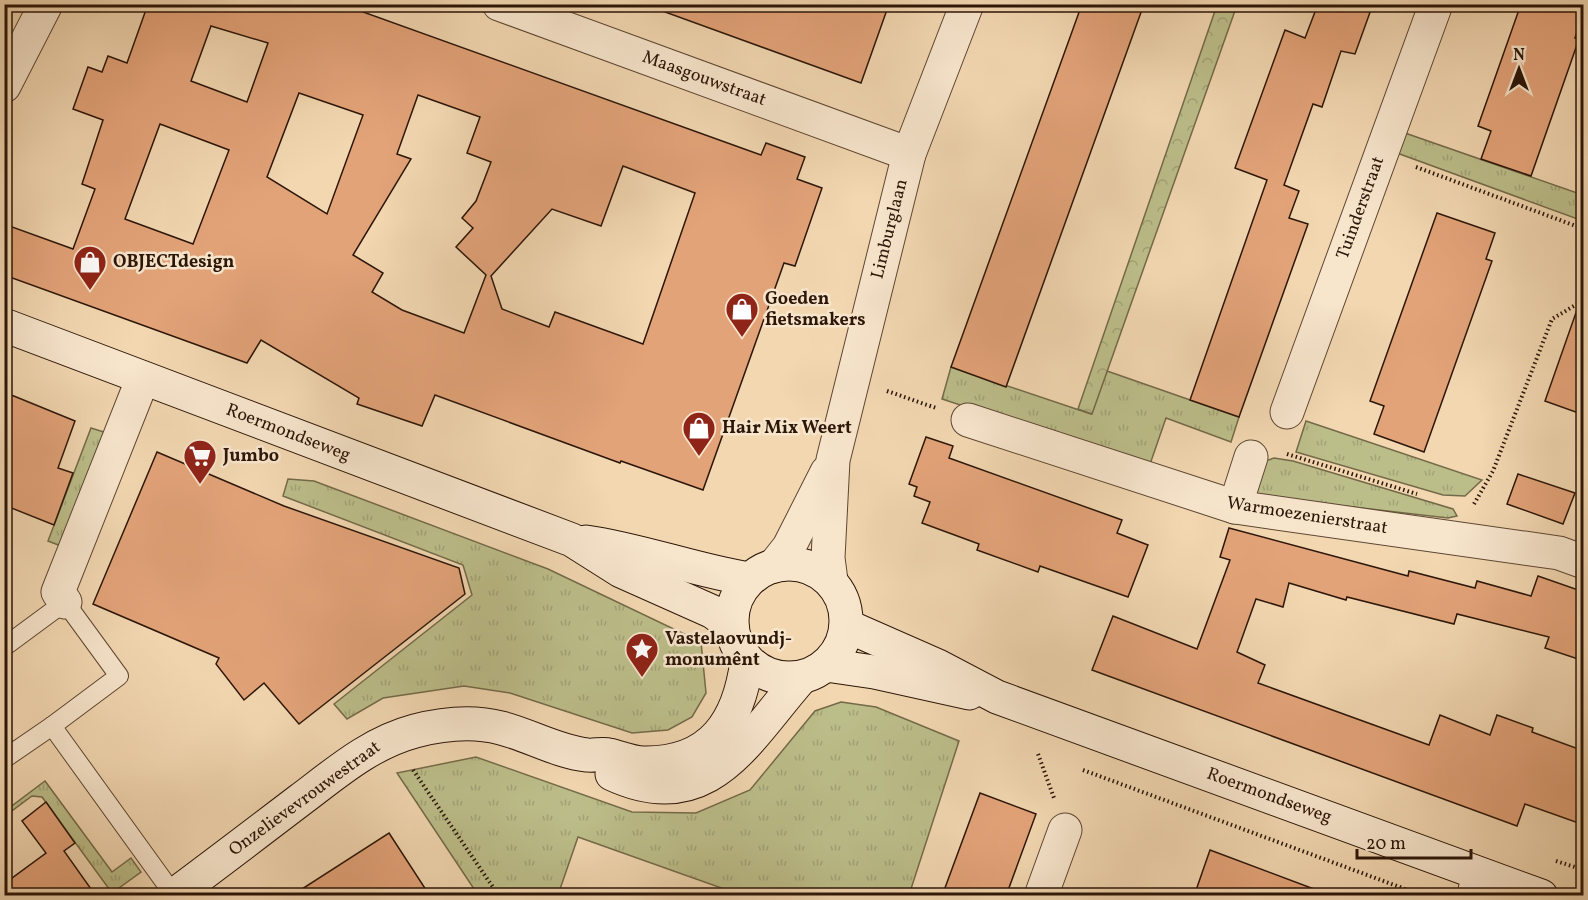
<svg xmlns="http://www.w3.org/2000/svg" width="1588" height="900" viewBox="0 0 1588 900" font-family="Vollkorn,serif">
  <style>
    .grass { fill: url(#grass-tufts); stroke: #746a49; stroke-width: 1.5 }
    .forest { fill: url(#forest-crowns); stroke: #746a49; stroke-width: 1.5 }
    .building { fill: #e3a379; stroke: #2c1608; stroke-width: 1.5; fill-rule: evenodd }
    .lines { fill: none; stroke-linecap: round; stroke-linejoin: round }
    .lane-casing { stroke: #5e4632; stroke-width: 20 }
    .street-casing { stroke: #5e4632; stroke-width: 35 }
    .secondary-casing { stroke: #2c1608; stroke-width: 35 }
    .path { stroke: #2c1608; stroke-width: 4; stroke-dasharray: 1.5 3; stroke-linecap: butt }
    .lane { stroke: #f7e5cc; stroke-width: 18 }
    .street { stroke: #f7e5cc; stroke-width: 33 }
    .secondary { stroke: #f7e5cc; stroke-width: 33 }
    .labels { text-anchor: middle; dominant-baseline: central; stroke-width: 5; stroke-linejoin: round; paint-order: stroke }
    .street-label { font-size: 18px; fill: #2c1608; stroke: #f7e5cc }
    .poi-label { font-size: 18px; font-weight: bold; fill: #2c1608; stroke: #f7e5cc; text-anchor: start }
  </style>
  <defs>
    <pattern id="grass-tufts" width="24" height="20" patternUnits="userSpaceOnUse" patternTransform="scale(1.5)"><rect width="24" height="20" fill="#bcbe8a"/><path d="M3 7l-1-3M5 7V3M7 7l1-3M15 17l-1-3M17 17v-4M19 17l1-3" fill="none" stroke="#a2a376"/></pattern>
    <pattern id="forest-crowns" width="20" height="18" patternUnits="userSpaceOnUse" patternTransform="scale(1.5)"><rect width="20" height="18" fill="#bcbe8a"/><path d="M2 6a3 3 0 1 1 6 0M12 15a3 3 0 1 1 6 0" fill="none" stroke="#a2a376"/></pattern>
  </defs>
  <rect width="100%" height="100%" fill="#f2d7b1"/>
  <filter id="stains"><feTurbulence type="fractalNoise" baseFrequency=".00333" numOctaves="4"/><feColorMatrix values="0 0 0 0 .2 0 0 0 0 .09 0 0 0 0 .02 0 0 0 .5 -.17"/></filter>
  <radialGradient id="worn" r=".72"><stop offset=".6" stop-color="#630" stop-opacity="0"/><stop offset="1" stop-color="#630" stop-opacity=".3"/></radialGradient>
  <g class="grass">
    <polygon points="1405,133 1583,195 1583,221 1397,153"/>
    <polygon points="951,367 1091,414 1107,371 1239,417 1231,442 1166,418 1149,467 942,399"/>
    <polygon points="1306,421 1482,480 1465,496 1443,495 1296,452"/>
    <polygon points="91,428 107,433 61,546 48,541"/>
    <polygon points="1274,458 1293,461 1453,509 1457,516 1448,518 1258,496 1255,491 1265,461"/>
    <polygon points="288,479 314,481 548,569 701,642 706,693 692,717 668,730 632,733 510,693 464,686 383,698 347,719 334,704 472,595 463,565 283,496"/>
    <polygon points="841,702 876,707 959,741 909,895 741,895 578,837 558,895 478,895 397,773 476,757 632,812 696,813 750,790 815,711"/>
    <polygon points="45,781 112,872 131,858 141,872 112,893 42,797 32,796 5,816 4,803 9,808"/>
  </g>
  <polygon class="forest" points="1217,5 1237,5 1092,414 1078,409"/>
  <g class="building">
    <path d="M148,4H341L761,155L766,143L805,157L797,179L822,188L795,266L784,263L703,490L621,461L620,463L435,395L422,426L357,404L359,398L261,340L247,363L4,275V224L73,249L95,189L82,184L103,120L73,109L88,67L102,72L108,56L127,63ZM211,26L268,43L247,102L191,81ZM299,93L363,115L327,214L267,177ZM418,95L480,117L467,153L491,162L476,201L462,218L473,228L456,247L486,275L464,333L402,310L372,292L383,273L353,255L411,159L397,154ZM160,124L229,150L193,244L125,219ZM623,166L695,193L643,344L555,312L549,327L502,309L491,276L552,209L601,226Z"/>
    <polygon points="654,4 889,4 861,83 654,8"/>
    <polygon points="1082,4 1144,4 1006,387 951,367"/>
    <polygon points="1318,4 1373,4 1355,54 1341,51 1322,107 1313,104 1284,185 1299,191 1289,218 1308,224 1239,417 1190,400 1267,180 1235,168 1285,30 1305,38"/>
    <polygon points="1521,4 1563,4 1584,12 1575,38 1579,39 1531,176 1481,159 1491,131 1478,126"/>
    <polygon points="1437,213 1495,233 1486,259 1492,261 1424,452 1374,434 1384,406 1370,401"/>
    <polygon points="1579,304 1584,305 1584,415 1545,401"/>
    <polygon points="4,392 75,421 58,468 73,473 54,525 4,505 11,484 4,482"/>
    <polygon points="926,437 953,446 949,458 1122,520 1117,533 1148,545 1128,597 1040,566 1038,572 977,550 979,544 922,523 930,502 914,496 917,487 909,484"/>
    <polygon points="157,452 284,506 459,568 465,594 299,724 264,683 244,700 216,664 219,658 93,604"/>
    <polygon points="1518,474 1575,493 1563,524 1507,504"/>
    <polygon points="1229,528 1408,576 1409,571 1475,588 1477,581 1531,596 1538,576 1584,592 1584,661 1545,648 1549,637 1457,614 1454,624 1347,597 1346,600 1289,583 1283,607 1256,599 1237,652 1265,665 1258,683 1429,745 1440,715 1490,735 1497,715 1533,728 1532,732 1584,751 1584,825 1525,804 1517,826 1092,670 1113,616 1197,649 1230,560 1220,557"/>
    <polygon points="980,793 1036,814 1006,896 942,896"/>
    <polygon points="46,802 75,843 64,851 96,896 4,896 4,884 46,853 22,821"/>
    <polygon points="389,833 430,896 291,896"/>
    <polygon points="1210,850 1322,892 1321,896 1194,896"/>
  </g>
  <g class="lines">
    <defs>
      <g id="lane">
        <polyline points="4,647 65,602 119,676 52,726"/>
        <polyline points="4,759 52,726 174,895"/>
        <polyline points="1466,896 1472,870"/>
      </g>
      <g id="street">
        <polyline points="499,4 909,154"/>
        <polyline points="4,86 46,4"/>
        <polyline points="1287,412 1436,4"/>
        <polyline points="968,420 1235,507 1559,553 1584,562"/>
        <polyline points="1235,507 1251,457"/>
        <polyline points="774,566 789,547 827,472"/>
        <polyline points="831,581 828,558 833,460 909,154 967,4"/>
        <polyline points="65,602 58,592 143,378"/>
        <polyline points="1041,896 1065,830"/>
      </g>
      <g id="secondary">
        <polyline points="4,325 572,540 621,571 713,612 731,625"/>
        <path d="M586,542C642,550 694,570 749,579"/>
        <circle cx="789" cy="621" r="57"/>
        <polyline points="847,626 938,666 997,697 1541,896"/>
        <polyline points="826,665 874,672 969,693"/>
        <path d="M612,774C709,819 747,739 801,678"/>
        <path d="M173,896C216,864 258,832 300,800C336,773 370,743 415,731C442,724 474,721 501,728C529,735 558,752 587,755C594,756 602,753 609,755C621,758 632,763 644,763C712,764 739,721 747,661"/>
      </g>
    </defs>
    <use href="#lane" class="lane-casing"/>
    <use href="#street" class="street-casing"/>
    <use href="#secondary" class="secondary-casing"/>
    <g class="path">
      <polyline points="1416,167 1584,229"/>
      <polyline points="887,391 936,408"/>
      <polyline points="1287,454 1417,494"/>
      <polyline points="1474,504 1493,471 1552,319 1584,300"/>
      <polyline points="1038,754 1054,798"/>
      <polyline points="413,770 499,896"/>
      <polyline points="1083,770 1424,896"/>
      <polyline points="1556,861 1584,870"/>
    </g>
    <use href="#lane" class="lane"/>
    <use href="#street" class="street"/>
    <use href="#secondary" class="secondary"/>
  </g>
  <defs>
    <symbol id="shop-pin" viewBox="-11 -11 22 30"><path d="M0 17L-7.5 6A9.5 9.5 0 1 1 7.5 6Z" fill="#8f2418" stroke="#f7e5cc"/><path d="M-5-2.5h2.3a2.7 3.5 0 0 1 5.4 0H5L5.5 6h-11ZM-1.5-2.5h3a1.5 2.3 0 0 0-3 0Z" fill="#fff"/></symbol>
    <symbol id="supermarket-pin" viewBox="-11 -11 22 30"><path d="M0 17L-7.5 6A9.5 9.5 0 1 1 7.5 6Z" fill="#8f2418" stroke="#f7e5cc"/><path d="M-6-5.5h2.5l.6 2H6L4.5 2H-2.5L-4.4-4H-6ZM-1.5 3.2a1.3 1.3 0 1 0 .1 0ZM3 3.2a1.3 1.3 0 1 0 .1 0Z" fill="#fff"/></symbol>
    <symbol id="sight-pin" viewBox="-11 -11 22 30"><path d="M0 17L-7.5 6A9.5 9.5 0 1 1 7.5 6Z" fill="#8f2418" stroke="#f7e5cc"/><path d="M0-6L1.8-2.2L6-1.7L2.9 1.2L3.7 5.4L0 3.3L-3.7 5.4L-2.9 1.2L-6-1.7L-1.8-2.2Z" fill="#fff"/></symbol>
  </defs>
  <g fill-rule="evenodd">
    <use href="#shop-pin" x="71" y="243" width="38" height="52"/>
    <use href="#shop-pin" x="723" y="290" width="38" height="52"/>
    <use href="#shop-pin" x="680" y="409" width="38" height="52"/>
    <use href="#supermarket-pin" x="181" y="437" width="38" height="52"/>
    <use href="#sight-pin" x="623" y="630" width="38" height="52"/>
  </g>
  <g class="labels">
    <g class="street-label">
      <text transform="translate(704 79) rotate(20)">Maasgouwstraat</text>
      <text transform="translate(1361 208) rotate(-70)">Tuinderstraat</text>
      <text transform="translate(890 229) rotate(-76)">Limburglaan</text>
      <text transform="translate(288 433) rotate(21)">Roermondseweg</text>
      <text transform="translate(1307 516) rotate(9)">Warmoezenierstraat</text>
      <text transform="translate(1269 796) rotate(20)">Roermondseweg</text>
      <text transform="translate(305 799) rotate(-36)">Onzelievevrouwestraat</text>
    </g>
    <g class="poi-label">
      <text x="113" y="262">OBJECTdesign</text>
      <text x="765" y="299">Goeden<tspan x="765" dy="21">fietsmakers</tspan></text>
      <text x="722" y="428">Hair Mix Weert</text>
      <text x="223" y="456">Jumbo</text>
      <text x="665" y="639">Vastelaovundj-<tspan x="665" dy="21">monumênt</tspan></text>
    </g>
  </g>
  <rect width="1588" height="900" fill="none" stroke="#f2d7b1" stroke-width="24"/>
  <rect x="6" y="6" width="1576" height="888" fill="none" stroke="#2c1608" stroke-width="3"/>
  <rect x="12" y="12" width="1564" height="876" fill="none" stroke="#2c1608" stroke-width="1.5"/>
  <g transform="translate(1519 69)" stroke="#f7e5cc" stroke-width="4.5" paint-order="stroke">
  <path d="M0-4.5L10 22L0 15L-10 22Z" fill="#2c1608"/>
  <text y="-9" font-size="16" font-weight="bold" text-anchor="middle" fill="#2c1608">N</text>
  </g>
  <path d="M1357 849v9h114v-9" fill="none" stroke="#2c1608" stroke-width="3"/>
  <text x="1366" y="849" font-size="18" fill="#2c1608" stroke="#f7e5cc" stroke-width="4.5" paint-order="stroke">20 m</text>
  <rect width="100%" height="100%" filter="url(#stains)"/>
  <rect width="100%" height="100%" fill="url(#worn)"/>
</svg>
